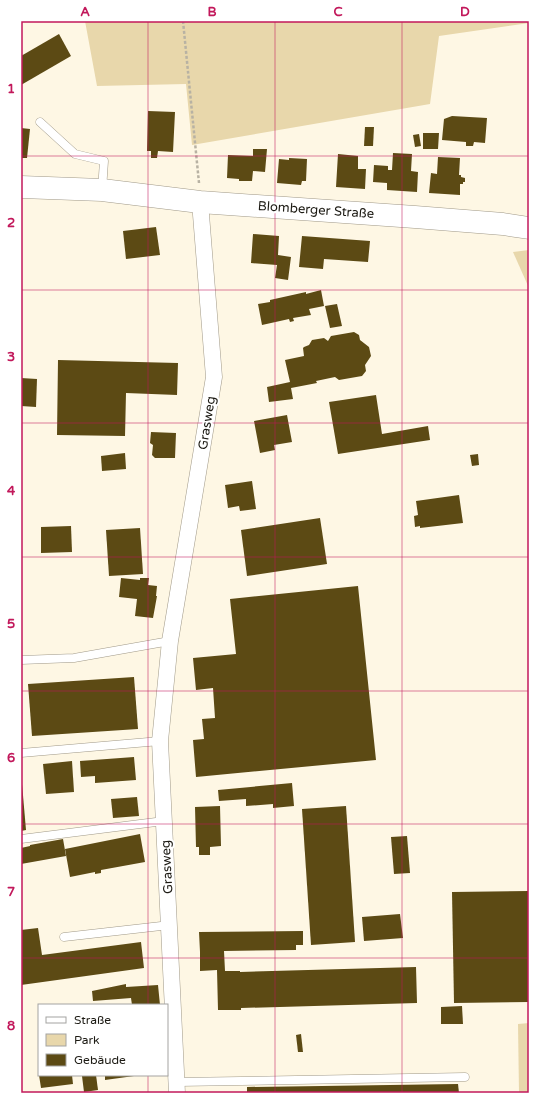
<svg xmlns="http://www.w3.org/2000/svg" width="550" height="1114" viewBox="0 0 550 1114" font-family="'Varela Round',sans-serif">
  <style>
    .green { fill: #e8d7ab }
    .building { fill: #5c4a14 }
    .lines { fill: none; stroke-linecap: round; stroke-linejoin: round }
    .lane-casing { stroke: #a09988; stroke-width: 9 }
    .street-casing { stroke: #a09988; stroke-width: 17 }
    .secondary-casing { stroke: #a09988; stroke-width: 23 }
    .path { stroke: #b8b2a3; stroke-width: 2.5; stroke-dasharray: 3 2; stroke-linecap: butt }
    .lane { stroke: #fff; stroke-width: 8 }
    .street { stroke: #fff; stroke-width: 16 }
    .secondary { stroke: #fff; stroke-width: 22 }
    .grid { fill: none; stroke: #c2185b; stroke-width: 1; stroke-opacity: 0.55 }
    .labels { text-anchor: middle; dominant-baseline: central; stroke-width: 4; stroke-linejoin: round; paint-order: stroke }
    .street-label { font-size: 13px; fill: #1c1a13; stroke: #fff }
    .neatline { fill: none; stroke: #c2185b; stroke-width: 1.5 }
    .grid-label { font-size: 13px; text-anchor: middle; font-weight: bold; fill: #c2185b }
  </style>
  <rect width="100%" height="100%" fill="#fef7e4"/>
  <g class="green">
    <polygon points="85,21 529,21 529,23 439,36 430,104 192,145 186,84 97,86"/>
    <polygon points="529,250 529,288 513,252"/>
    <polygon points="529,1023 529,1093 519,1093 518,1024"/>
  </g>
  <g class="building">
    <polygon points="59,34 71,56 21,85 21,56"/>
    <polygon points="148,111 175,112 173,152 158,151 157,158 151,158 151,151 147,151"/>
    <polygon points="452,116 487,118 485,143 474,142 473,146 466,146 466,142 442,140 444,119"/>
    <polygon points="365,127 374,127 373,146 364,146"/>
    <polygon points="21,128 30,129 27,158 21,158"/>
    <polygon points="423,133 439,133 438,149 423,149"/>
    <polygon points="419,134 421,146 415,147 413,135"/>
    <polygon points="253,149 267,149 265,172 253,171 252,181 239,181 239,179 227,178 228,155 253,156"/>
    <polygon points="393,153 412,154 411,171 418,172 417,192 387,190 387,183 373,182 374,165 388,166 388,170 392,170"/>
    <polygon points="338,154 358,156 358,169 366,169 365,189 336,187"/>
    <polygon points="438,157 460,158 459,175 461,175 461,177 465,178 465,182 463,182 463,184 460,184 460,195 429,193 431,173 437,174"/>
    <polygon points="289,158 307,159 306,181 302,181 301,185 277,183 279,159 289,160"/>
    <polygon points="156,227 160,255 126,259 123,231"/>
    <polygon points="253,234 279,236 278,255 291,257 288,280 275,278 277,265 251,263"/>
    <polygon points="302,236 370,241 368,262 324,259 323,269 299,267"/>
    <polygon points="321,290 324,306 309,309 311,315 293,318 294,321 290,322 289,319 262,325 258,304 270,302 270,300 306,292 306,294"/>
    <polygon points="337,304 342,326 330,328 325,306"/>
    <polygon points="354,332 359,335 360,340 369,347 371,356 365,365 366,371 362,376 339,380 335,377 316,381 317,383 291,388 293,399 269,402 267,387 290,382 285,360 304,356 303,348 304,347 309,345 312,340 324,338 328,341 331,336"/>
    <polygon points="58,360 178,363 177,395 126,393 125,436 57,435"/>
    <polygon points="21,378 37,379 36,407 21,406"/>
    <polygon points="376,395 382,434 428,426 430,440 338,454 329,402"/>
    <polygon points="287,415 292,442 274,445 275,450 260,453 254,421"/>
    <polygon points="151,432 176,433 175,458 155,458 152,455 153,445 150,443"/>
    <polygon points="125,453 126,469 102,471 101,456"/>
    <polygon points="478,454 479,465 472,466 470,455"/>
    <polygon points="252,481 256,509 240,511 239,506 228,508 225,485"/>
    <polygon points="459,495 463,523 420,528 420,526 415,527 414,516 418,515 416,501"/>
    <polygon points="320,518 327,564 247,576 241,530"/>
    <polygon points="71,526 72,552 41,553 41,527"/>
    <polygon points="140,528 143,574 109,576 106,530"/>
    <polygon points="121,578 140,580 140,578 149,578 148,585 157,586 156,596 157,596 153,618 135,616 137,599 119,597"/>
    <polygon points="358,586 376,760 196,777 193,740 204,739 202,719 215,718 213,688 196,690 193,658 236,654 230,599"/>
    <polygon points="134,677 138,729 32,736 28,684"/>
    <polygon points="134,757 136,780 95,783 95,776 81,777 80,761"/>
    <polygon points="72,761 74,792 46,794 43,764"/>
    <polygon points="292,783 294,806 273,808 273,804 246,806 246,799 219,801 218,790"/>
    <polygon points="21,784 22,784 26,830 21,831"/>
    <polygon points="137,797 139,816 113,818 111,799"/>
    <polygon points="220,806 221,846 210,847 210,855 199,855 199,847 196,847 195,807"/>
    <polygon points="346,806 355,942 311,945 302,809"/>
    <polygon points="140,834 145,862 101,870 101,873 95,874 95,872 70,877 65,849"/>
    <polygon points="407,836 410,873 394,874 391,837"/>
    <polygon points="63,839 66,856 21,864 21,848 30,846 30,845"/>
    <polygon points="529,891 529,1002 454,1003 452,892"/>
    <polygon points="400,914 403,938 364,941 362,917"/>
    <polygon points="38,928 42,955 141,942 144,968 21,985 21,930"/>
    <polygon points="303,931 303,945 296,945 296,950 224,951 225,971 240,971 240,972 416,967 417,1003 241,1008 241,1010 218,1010 217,970 200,971 200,952 212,952 200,952 199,932"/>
    <polygon points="126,984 126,987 158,985 160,1005 132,1005 131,998 93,1001 92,991"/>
    <polygon points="462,1006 463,1024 441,1024 441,1007"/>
    <polygon points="301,1034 303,1052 298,1052 296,1035"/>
    <polygon points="39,1075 72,1075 73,1084 41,1088"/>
    <polygon points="92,1075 96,1075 98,1090 84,1092 82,1076"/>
    <polygon points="105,1075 134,1075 134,1076 105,1080"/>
    <polygon points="458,1084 459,1093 247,1093 247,1087"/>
  </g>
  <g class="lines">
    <defs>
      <g id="lane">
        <polyline points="40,122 75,154 104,161 102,190"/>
        <polyline points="21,660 74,658 170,641"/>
        <polyline points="21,753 160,741"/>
        <polyline points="21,839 164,821"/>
        <polyline points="64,937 170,925"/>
        <polyline points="178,1082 465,1077"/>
      </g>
      <polyline id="street" points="177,1093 160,741 170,641 214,377 200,202"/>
      <polyline id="secondary" points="21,187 102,190 200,202 415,217 503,224 529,228"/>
    </defs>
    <use href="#lane" class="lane-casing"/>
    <use href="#street" class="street-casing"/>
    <use href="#secondary" class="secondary-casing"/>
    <polyline class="path" points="183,21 199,183"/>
    <use href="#lane" class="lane"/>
    <use href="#street" class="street"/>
    <use href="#secondary" class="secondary"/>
  </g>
  <path class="grid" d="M148,21V1005M275,21V1093M402,21V1093M21,156H529M21,290H529M21,423H529M21,557H529M21,691H529M21,824H529M21,958H529M148,1075V1093"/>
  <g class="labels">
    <g class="street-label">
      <text transform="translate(316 210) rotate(4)">Blomberger Straße</text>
      <text transform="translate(207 423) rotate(-81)">Grasweg</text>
      <text transform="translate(167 867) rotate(-93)">Grasweg</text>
    </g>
  </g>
  <rect width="550" height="1114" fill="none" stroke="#ffffff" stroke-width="44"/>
  <rect x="38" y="1004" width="130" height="72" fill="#ffffff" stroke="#a4a3a1"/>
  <rect x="46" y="1017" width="20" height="6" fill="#ffffff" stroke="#a4a3a1"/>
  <text x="74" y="1024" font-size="12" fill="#1c1a13">Straße</text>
  <rect x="46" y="1034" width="20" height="12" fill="#e8d7ab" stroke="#a4a3a1"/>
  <text x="74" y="1044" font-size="12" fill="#1c1a13">Park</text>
  <rect x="46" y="1054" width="20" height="12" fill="#5c4a14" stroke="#a4a3a1"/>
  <text x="74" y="1064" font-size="12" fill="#1c1a13">Gebäude</text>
  <rect x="22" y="22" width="506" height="1070" class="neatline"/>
  <g class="grid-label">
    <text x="85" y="16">A</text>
    <text x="212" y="16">B</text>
    <text x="338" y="16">C</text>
    <text x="465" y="16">D</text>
    <text x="11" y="93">1</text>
    <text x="11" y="227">2</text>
    <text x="11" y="361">3</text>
    <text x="11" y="495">4</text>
    <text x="11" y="628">5</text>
    <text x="11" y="762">6</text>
    <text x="11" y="896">7</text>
    <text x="11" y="1030">8</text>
  </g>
</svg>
